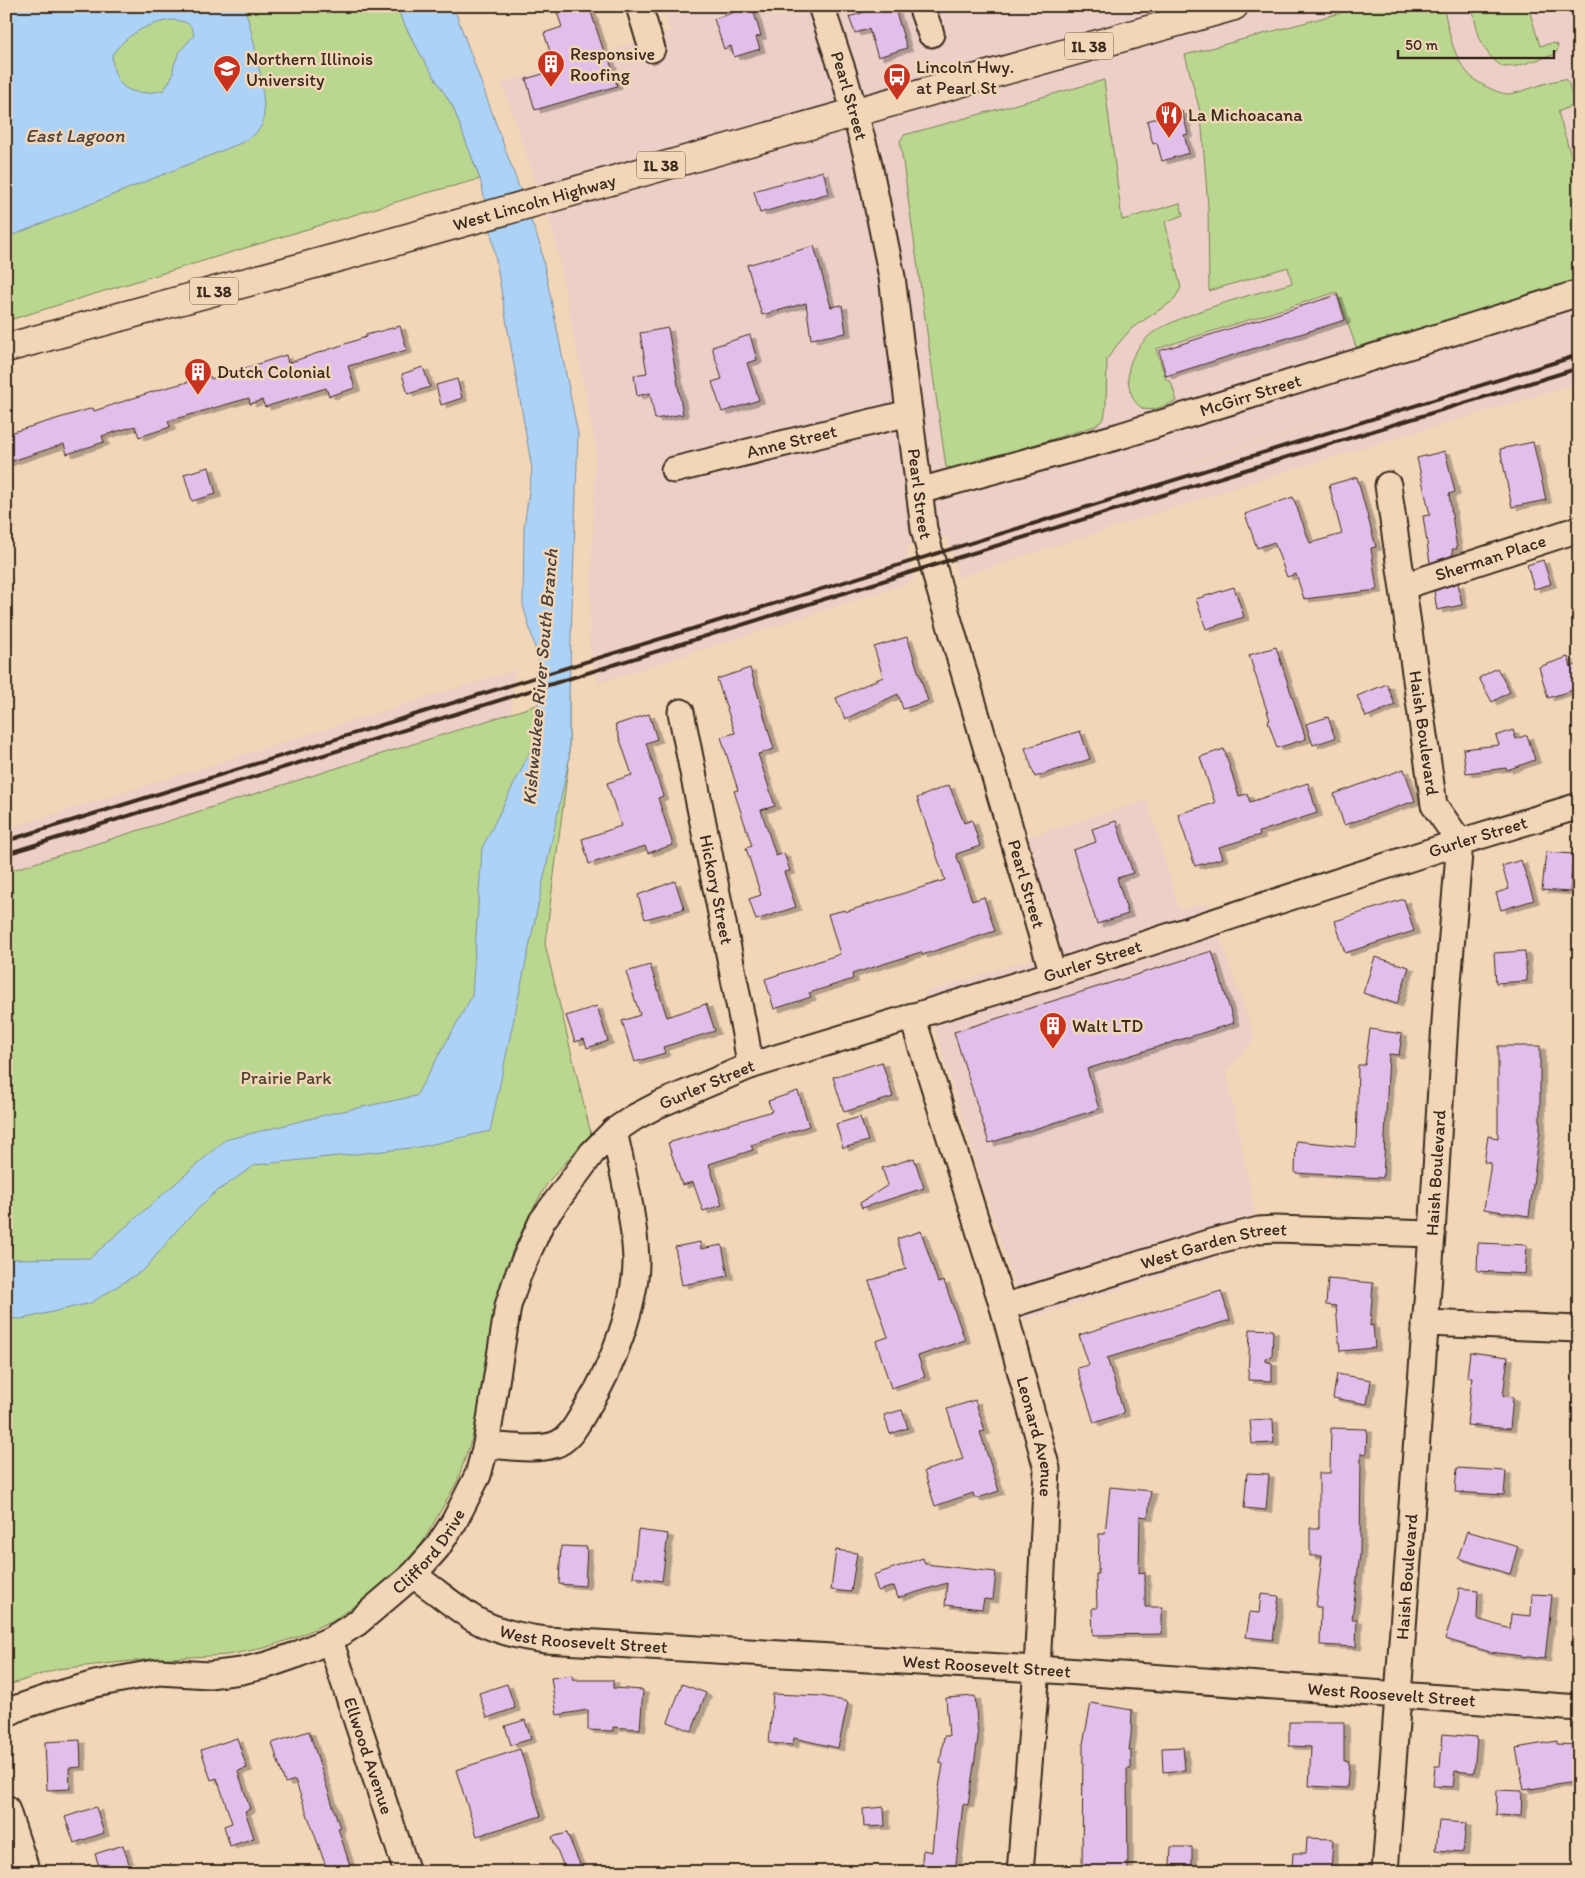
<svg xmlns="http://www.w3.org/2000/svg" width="1585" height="1878" viewBox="0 0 1585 1878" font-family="Itim,sans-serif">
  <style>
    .built { fill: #eccfc7; fill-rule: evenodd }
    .green { fill: #bad78f; stroke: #7a8056 }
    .water { fill: #acd3f6; stroke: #7f8fa0; fill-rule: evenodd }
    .building { fill: #e2bfea; stroke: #3b2a1e; filter: url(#shadow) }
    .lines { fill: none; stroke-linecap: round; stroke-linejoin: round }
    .street-casing { stroke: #3b2a1e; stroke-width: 29 }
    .primary-casing { stroke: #3b2a1e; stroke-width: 31 }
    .street { stroke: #f1d6b8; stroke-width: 25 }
    .primary { stroke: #f1d6b8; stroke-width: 28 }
    .rail { stroke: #3b2a1e; stroke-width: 4 }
    .labels { text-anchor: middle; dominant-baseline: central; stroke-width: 5; stroke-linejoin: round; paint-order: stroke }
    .shield { fill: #f1d6b8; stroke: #725e4c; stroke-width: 1 }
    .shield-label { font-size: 16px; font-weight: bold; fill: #3b2a1e }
    .poi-label { font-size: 18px; fill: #3b2a1e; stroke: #f1d6b8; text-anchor: start }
    .street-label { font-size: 18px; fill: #3b2a1e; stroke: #f1d6b8 }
    .park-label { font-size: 18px; fill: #4e442f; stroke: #f1d6b8 }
    .water-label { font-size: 19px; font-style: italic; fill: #4c433e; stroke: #f1d6b8 }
  </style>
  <defs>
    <filter id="shadow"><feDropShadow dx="5.5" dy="3" stdDeviation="0" flood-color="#0004"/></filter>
  </defs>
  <rect width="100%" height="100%" fill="#f1d6b8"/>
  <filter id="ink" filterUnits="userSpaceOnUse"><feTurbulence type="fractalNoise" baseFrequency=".02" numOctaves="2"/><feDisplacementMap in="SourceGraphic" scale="10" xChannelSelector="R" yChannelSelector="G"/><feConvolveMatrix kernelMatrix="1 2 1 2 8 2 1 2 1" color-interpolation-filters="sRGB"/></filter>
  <g filter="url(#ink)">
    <g class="built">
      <path d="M663,6H1579V383L1296,468L959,577L947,537L906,546L914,581L598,683L589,644L596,447L554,235L502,83L671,31ZM1324,423L1228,453L1112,487L1324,422Z"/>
      <polygon points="515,670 511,714 6,872 6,829"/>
      <polygon points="1147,800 1179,910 1207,903 1255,1038 1226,1071 1261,1243 1025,1320 924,993 1061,950 1028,837"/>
    </g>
    <g class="green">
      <path d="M6,6H397C410,43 435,73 453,107C464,130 471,155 480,179L419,195L6,321Z"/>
      <path d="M1366,6H1443C1451,38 1454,72 1487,87C1493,90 1502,94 1509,94C1525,92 1546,81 1565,79L1569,84L1573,105L1558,112L1579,183V281L1356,347L1337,292L1156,349L1166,379L1171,382L1177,401C1168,404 1154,412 1144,409C1131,404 1126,381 1129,368C1131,357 1140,344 1149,336C1158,328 1171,323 1182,318C1218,303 1255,294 1292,283L1288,267L1209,291L1208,207L1201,115L1185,55Z"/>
      <path d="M1472,6H1528L1540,46L1552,43L1558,45L1557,52L1553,55L1517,66L1503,67C1479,51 1478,32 1472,6Z"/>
      <polygon points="1104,80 1122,220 1180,203 1183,215 1165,222 1181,288 1173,301 1132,328 1117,345 1107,359 1106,406 1104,419 1095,426 959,468 946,467 900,141 904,135"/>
      <polygon points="569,695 569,760 545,944 591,1134 548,1182 530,1214 512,1252 501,1294 473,1435 457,1482 416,1554 377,1591 335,1619 297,1637 264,1648 227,1655 151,1659 57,1669 6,1686 6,872"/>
    </g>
    <g class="water">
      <path d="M6,6H244C252,30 268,99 263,122C260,132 250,138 241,143L16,234L6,235ZM170,20C182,21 192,21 194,35L179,53L174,65L172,77L164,90C133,98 113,90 112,55C127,34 145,25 170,20Z"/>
      <polygon points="397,6 450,6 457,16 540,245 578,434 569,695 569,760 490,1131 420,1147 255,1165 213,1194 177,1230 145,1269 91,1303 22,1319 6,1318 6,1262 13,1259 90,1258 225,1140 333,1113 416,1096 472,996 482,848 536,740 540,665 523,605 524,528 532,469 488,214 480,179 453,107 423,59 401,18"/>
    </g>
    <g class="building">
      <polygon points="555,6 589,6 605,55 608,55 617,86 535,110 526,79 556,70 544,33 562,27"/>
      <polygon points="752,6 761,36 756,37 760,49 734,57 731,46 724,49 714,19"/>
      <polygon points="883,6 894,6 907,48 878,57 869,29 855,33 849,17"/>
      <polygon points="1182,111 1188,134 1184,135 1189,153 1162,161 1157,143 1153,144 1147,121"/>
      <polygon points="823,171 829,193 760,213 754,191"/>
      <polygon points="814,246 831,307 842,305 846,333 811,339 806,303 762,315 747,265"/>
      <polygon points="1337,295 1345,320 1166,376 1159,351"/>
      <polygon points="400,326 407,350 348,366 355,388 329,396 326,388 265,407 262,400 250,404 249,398 168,421 170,427 139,437 135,426 102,436 104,442 67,454 64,444 6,463 6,434 93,408 94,411 158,390 210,376 211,379 286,355 288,363 366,337 366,335"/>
      <polygon points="668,328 683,414 655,419 650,393 637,396 634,375 647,373 640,333"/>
      <polygon points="750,335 757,360 747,363 759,400 722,412 712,382 722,379 712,347"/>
      <polygon points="423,367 430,387 408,394 402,374"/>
      <polygon points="457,379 462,398 441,405 436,385"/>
      <polygon points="1533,442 1546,500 1512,507 1500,449"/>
      <polygon points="1445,451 1455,492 1449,494 1457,549 1452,549 1453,555 1430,563 1423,516 1430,515 1417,458"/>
      <polygon points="209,467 216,494 192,501 184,474"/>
      <polygon points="1357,477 1376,547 1371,548 1377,590 1304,599 1296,574 1287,577 1274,542 1257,548 1245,514 1293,497 1310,543 1342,534 1329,485"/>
      <polygon points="1543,560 1551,584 1534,589 1527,565"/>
      <polygon points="1458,583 1462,605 1437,610 1434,591"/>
      <polygon points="1234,587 1244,617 1206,629 1196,599"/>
      <polygon points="907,637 928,701 903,709 898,694 845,719 836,698 883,677 874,647"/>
      <polygon points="1276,647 1306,739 1277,748 1268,721 1270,720 1249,655"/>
      <polygon points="1568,657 1571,667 1579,664 1579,688 1548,698 1539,667"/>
      <polygon points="750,668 774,749 758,754 775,806 761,810 776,856 784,853 790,871 784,872 796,907 756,920 749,899 761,895 746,848 752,846 734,791 738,790 721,737 735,733 717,679"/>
      <polygon points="1497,668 1510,692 1492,702 1479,678"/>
      <polygon points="1387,684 1395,705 1366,717 1357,696"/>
      <polygon points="649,714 657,739 646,743 663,796 658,798 673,845 648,853 645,846 589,864 582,839 621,826 607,783 632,775 615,725"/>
      <polygon points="1328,717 1335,738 1313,745 1306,724"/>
      <polygon points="1513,730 1516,739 1527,735 1535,760 1507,770 1506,768 1466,773 1463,749 1499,745 1496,736"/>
      <polygon points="1080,731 1090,759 1035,777 1025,748"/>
      <polygon points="1224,749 1239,796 1247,794 1250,802 1308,783 1317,813 1259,832 1260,835 1219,847 1223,858 1195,866 1178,814 1215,803 1200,757"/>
      <polygon points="1404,769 1415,801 1344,825 1334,794"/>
      <polygon points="949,785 964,823 972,820 980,846 956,854 972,901 984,897 995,931 922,955 921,952 852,974 853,979 809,993 811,997 774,1009 765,979 840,954 828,914 845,910 845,912 945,880 917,798"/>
      <polygon points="1116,821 1133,873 1117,878 1128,914 1097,924 1073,850 1096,842 1092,829"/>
      <polygon points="1546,852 1573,854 1570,892 1542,890"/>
      <polygon points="1521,860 1534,900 1501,910 1496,893 1509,889 1502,866"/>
      <polygon points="675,881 684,909 645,919 638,895"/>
      <polygon points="1404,899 1414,931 1345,953 1335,921"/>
      <polygon points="1212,951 1234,1023 1087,1069 1099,1109 989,1143 954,1032"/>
      <polygon points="1525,951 1527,981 1496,983 1494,953"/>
      <polygon points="1375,957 1409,967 1397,1004 1363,993"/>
      <polygon points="650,965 667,1017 706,1004 715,1031 663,1047 665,1053 635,1062 622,1021 640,1015 626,972"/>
      <polygon points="597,1006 608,1041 587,1048 584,1039 575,1042 566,1016"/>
      <polygon points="1370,1029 1402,1034 1399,1055 1389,1054 1383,1178 1295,1173 1296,1141 1356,1147 1358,1065 1365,1065"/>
      <polygon points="1498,1046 1540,1046 1540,1130 1529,1216 1484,1209 1491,1163 1484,1162 1488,1136 1498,1138"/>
      <polygon points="882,1062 893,1097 844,1112 833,1077"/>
      <polygon points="798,1091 809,1126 751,1145 753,1150 709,1164 722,1205 703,1211 693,1182 682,1185 668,1143 772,1111 768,1101"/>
      <polygon points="860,1117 868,1141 843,1148 836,1124"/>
      <polygon points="914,1158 924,1188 862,1208 860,1203 888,1185 882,1168"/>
      <polygon points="921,1231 938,1283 944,1281 965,1340 918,1356 925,1377 891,1388 876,1341 888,1337 869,1281 906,1269 897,1239"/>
      <polygon points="700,1242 701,1249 722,1245 728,1276 682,1285 675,1247"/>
      <polygon points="1478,1243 1527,1245 1525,1274 1477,1271"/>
      <polygon points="1328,1279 1373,1283 1370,1326 1373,1325 1375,1348 1340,1351 1336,1306 1326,1305"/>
      <polygon points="1221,1291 1230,1320 1107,1358 1124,1413 1094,1423 1077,1368 1089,1365 1079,1335"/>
      <polygon points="1250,1329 1273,1330 1272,1357 1265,1358 1265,1361 1272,1363 1272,1381 1248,1380"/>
      <polygon points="1470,1352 1508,1357 1503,1396 1513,1397 1510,1429 1467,1425 1472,1377 1467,1377"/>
      <polygon points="1337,1374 1371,1380 1367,1404 1333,1398"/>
      <polygon points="975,1400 985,1431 980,1432 999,1491 975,1499 973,1493 935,1506 924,1471 963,1459 947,1409"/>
      <polygon points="902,1410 908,1428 890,1434 884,1415"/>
      <polygon points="1273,1419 1274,1443 1252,1444 1250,1420"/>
      <polygon points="1331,1428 1367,1429 1366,1454 1361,1453 1360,1554 1352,1619 1357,1619 1356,1647 1320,1645 1321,1607 1316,1607 1322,1556 1310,1556 1310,1528 1319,1528 1319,1473 1330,1473"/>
      <polygon points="1457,1468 1506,1471 1504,1495 1455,1492"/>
      <polygon points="1247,1473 1269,1474 1266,1510 1244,1508"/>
      <polygon points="1110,1487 1151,1491 1148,1517 1140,1516 1139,1573 1145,1572 1145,1607 1162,1607 1162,1634 1093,1635 1092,1608 1097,1608 1096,1574 1098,1574 1099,1534 1105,1534"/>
      <polygon points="638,1530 668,1534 662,1581 633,1577"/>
      <polygon points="1467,1531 1518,1546 1510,1574 1458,1558"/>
      <polygon points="561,1546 587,1547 585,1586 559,1584"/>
      <polygon points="836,1550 857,1553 851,1592 831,1590"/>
      <polygon points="923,1558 925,1564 996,1572 993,1600 984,1599 982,1609 945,1605 947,1583 898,1598 894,1586 878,1591 873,1575"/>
      <polygon points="1459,1588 1478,1590 1477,1619 1510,1629 1511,1614 1531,1616 1532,1594 1552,1595 1545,1659 1490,1652 1445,1639 1458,1598"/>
      <polygon points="1261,1594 1279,1596 1273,1640 1246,1637 1250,1612 1259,1613"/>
      <polygon points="572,1675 573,1680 613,1680 613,1688 643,1690 640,1729 613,1727 613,1731 588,1730 588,1710 557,1715 551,1678"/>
      <polygon points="507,1684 515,1708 487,1718 479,1693"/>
      <polygon points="682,1684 706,1693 692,1731 668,1722"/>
      <polygon points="773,1694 822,1696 848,1702 838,1748 794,1738 793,1745 769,1743"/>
      <polygon points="975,1696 978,1738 968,1805 963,1804 955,1872 921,1872 923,1850 932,1852 937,1800 943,1764 940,1763 944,1736 949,1736 946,1698"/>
      <polygon points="1091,1703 1132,1710 1131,1735 1129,1750 1131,1750 1131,1769 1127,1769 1128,1872 1082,1872 1083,1744"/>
      <polygon points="525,1720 531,1739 511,1745 505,1726"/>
      <polygon points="1289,1722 1344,1722 1344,1761 1349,1761 1347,1788 1309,1786 1311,1747 1289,1746"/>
      <polygon points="309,1731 340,1828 338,1828 352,1872 328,1872 295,1780 285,1783 272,1743"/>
      <polygon points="1443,1734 1477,1737 1474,1773 1455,1771 1453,1787 1433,1786 1435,1766 1440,1766"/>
      <polygon points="237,1738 247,1768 238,1771 250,1809 245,1811 254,1838 230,1846 224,1826 232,1823 217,1778 211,1780 201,1750"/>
      <polygon points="80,1740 81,1767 69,1768 70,1789 47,1790 45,1742"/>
      <polygon points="1557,1741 1557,1744 1579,1745 1579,1783 1568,1783 1524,1790 1516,1748"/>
      <polygon points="1183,1747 1185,1770 1163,1772 1162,1748"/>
      <polygon points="520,1749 541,1816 477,1836 456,1770"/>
      <polygon points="1497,1790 1522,1791 1521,1816 1496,1815"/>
      <polygon points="96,1807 104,1833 74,1843 65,1817"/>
      <polygon points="884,1807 885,1826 864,1827 863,1809"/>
      <polygon points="1439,1821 1466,1823 1463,1852 1436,1850"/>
      <polygon points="567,1833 583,1872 566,1872 552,1837"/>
      <polygon points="1307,1838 1333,1839 1331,1871 1292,1869 1293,1853 1306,1853"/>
      <polygon points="123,1845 130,1867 116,1872 101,1872 95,1854"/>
      <polygon points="1171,1847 1192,1847 1192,1865 1170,1865"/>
    </g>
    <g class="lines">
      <defs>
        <g id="street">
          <polyline points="639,6 652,49"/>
          <path id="s1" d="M821,6L843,72L868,160L892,277L924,529L938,584L1053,974"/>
          <polyline points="921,6 931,34"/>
          <path id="s2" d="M674,470L909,413"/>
          <path id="s3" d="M919,491L1120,436L1579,293"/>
          <path id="s4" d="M1404,586L1579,529"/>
          <path id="s5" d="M681,712L746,1039L750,1066"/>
          <path id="s6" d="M912,1016L1003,1307L1047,1469L1037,1669L1020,1872"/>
          <path id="s7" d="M1003,1307L1211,1242L1259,1230L1275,1229L1432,1234"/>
          <polyline points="1425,1323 1579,1329"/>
          <path d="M486,1445C505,1446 536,1451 554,1445C571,1440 579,1420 588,1406C611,1370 637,1301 636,1259C634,1215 623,1173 614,1131"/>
          <path id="s8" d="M413,1575C434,1589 453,1606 474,1619C495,1631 522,1637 546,1640L1037,1669L1579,1708"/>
          <path id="s9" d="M330,1640L407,1872"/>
          <path id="s10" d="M6,1714L20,1707L56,1695L95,1684L159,1672L209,1675L241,1671L267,1665L296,1655L330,1640L357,1623L413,1575L437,1548L454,1522L478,1475L486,1445L508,1306L518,1275L542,1221L592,1153L614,1131L635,1117L658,1105L750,1066L1053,974L1460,842L1579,806"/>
          <polyline points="6,1808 27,1872"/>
          <path id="s11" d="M1385,1872L1432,1234L1446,1006L1460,842L1434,805L1388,485"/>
        </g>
        <g id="primary">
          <path id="s12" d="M6,348L354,253L1234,6"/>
        </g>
      </defs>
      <use href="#street" class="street-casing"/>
      <use href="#primary" class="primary-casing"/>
      <use href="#street" class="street"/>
      <use href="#primary" class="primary"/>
      <g class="rail">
        <polyline points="6,841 1579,355"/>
        <polyline points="6,854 950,560 1579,368"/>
      </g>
    </g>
  </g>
  <defs>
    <symbol id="building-pin" viewBox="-11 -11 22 30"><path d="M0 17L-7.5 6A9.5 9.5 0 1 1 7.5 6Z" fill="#c8321e" stroke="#f1d6b8"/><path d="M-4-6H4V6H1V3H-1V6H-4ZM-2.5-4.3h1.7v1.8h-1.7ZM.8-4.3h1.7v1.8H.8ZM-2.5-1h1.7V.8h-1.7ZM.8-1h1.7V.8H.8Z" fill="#fff"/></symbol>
    <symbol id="university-pin" viewBox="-11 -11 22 30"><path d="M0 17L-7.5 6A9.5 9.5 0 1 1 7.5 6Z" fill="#c8321e" stroke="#f1d6b8"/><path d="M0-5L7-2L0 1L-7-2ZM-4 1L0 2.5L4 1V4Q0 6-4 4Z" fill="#fff"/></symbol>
    <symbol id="bus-pin" viewBox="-11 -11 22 30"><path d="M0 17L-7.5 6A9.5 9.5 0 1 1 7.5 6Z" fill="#c8321e" stroke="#f1d6b8"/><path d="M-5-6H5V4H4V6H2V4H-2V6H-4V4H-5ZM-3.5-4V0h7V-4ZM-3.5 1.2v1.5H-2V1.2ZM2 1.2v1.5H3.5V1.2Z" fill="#fff"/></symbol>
    <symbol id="restaurant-pin" viewBox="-11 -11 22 30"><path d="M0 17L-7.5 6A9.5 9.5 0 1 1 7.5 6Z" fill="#c8321e" stroke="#f1d6b8"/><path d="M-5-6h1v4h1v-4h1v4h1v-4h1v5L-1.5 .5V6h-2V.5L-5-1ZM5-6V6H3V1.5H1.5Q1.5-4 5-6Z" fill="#fff"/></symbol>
  </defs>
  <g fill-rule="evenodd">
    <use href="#building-pin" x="535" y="48" width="32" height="43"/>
    <use href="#university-pin" x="211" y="53" width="32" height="43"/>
    <use href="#bus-pin" x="881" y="61" width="32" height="43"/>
    <use href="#restaurant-pin" x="1153" y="99" width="32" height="43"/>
    <use href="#building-pin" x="182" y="356" width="32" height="43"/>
    <use href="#building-pin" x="1037" y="1010" width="32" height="43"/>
  </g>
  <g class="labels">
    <g class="shield">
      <rect x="1065" y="32.5" width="48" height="27" rx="4"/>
      <rect x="637" y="151.5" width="48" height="27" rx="4"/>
      <rect x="190" y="277.5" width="48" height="27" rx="4"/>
    </g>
    <g class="shield-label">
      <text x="1089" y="46">IL 38</text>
      <text x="661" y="165">IL 38</text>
      <text x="214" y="291">IL 38</text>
    </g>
    <g class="poi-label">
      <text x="570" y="54">Responsive<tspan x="570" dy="21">Roofing</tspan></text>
      <text x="246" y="59">Northern Illinois<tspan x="246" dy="21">University</tspan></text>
      <text x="916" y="67">Lincoln Hwy.<tspan x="916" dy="21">at Pearl St</tspan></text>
      <text x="1188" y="115">La Michoacana</text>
      <text x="217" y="372">Dutch Colonial</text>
      <text x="1072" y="1026">Walt LTD</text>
    </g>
    <g class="street-label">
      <text stroke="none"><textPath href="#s1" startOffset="94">Pearl Street</textPath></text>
      <text stroke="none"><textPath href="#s12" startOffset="548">West Lincoln Highway</textPath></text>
      <text stroke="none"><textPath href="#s3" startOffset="345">McGirr Street</textPath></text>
      <text stroke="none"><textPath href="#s2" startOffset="121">Anne Street</textPath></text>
      <text stroke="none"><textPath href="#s1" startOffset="499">Pearl Street</textPath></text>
      <text stroke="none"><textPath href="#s4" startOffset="91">Sherman Place</textPath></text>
      <text transform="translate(1424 733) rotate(82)">Haish Boulevard</text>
      <text stroke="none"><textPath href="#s10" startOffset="1855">Gurler Street</textPath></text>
      <text stroke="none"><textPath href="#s1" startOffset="904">Pearl Street</textPath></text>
      <text stroke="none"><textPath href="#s5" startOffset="181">Hickory Street</textPath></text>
      <text stroke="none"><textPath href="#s10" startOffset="1450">Gurler Street</textPath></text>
      <text stroke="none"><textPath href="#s10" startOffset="1045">Gurler Street</textPath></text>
      <text stroke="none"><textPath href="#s11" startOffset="701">Haish Boulevard</textPath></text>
      <text stroke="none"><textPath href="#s7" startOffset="220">West Garden Street</textPath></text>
      <text stroke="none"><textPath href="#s6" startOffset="439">Leonard Avenue</textPath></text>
      <text stroke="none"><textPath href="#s10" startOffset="470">Clifford Drive</textPath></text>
      <text stroke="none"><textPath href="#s11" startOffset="296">Haish Boulevard</textPath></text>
      <text stroke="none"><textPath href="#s8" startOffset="188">West Roosevelt Street</textPath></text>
      <text stroke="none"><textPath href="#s8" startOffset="592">West Roosevelt Street</textPath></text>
      <text stroke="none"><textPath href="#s8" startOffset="998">West Roosevelt Street</textPath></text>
      <text stroke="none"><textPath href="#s9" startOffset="122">Ellwood Avenue</textPath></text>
    </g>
    <g class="park-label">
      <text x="286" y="1078">Prairie Park</text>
    </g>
    <g class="water-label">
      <text x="75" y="135">East Lagoon</text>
      <text transform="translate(540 677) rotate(-85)">Kishwaukee River South Branch</text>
    </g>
  </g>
  <rect width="1585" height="1878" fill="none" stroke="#f1d6b8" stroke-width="25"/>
  <rect x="12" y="12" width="1560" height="1853" fill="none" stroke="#3b2a1e" stroke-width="2" filter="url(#ink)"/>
  <path d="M1398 50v8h156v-8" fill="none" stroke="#3b2a1e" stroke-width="2.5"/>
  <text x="1405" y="50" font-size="15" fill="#3b2a1e" stroke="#f1d6b8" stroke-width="4" paint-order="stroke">50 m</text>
</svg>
